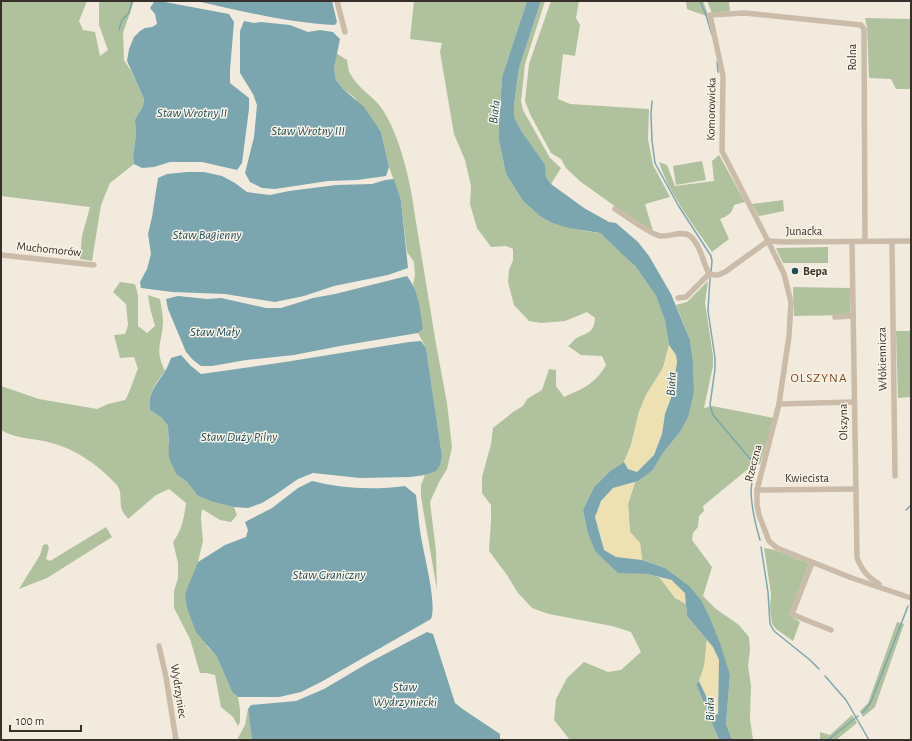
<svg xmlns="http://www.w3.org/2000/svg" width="912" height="741" viewBox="0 0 912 741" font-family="'Alegreya Sans',sans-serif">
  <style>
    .green { fill: #b0c19d }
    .sand { fill: #ede1b4 }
    .water { fill: #7ca6af }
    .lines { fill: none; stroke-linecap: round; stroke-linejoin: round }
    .stream { stroke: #7ca6af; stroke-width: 1.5 }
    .street { stroke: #cabca9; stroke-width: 5.5 }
    .poi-dot { fill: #1e4d58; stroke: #faf4e9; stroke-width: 1.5 }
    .labels { text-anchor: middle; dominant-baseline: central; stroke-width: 3; stroke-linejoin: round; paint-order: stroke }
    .street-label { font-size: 12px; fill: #372f29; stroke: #faf4e9 }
    .poi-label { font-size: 12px; font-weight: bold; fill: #372f29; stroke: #faf4e9; text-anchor: start }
    .water-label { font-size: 13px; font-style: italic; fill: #1e4d58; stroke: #faf4e9 }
    .neighbourhood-label { font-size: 13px; letter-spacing: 1px; fill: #854723; stroke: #faf4e9 }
  </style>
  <rect width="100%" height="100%" fill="#f2ebdd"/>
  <g class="green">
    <polygon points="1,1 87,1 79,21 83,30 95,32 100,56 108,50 99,25 99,3 100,1 134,1 123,33 124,60 131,71 144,99 143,106 135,121 136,134 133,157 134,164 110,183 101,205 92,261 80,259 82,236 90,207 1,196"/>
    <path d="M414,1H527L502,77L499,124V141L506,174L523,201L541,217L552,223L585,231L600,233L626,257L636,267L656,296L665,321L669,345L663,368L646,395L639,412L631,445L624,462L610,471L594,487L583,510L587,530L618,572L647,574L672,581L685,593L687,616L707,640C705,653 707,674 696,684L719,740H570L554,720L556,699L567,678L584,662L608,672L621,670L641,652L631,632L612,626L549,614L532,608L518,593L507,575L489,551L491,521V505L482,493V477L491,444L493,428L513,412L523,406L527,399L542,390L549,369L556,370V386L564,397C584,388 595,384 606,365L602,356L581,355L568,346C571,344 573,341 575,339C587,332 594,334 595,318L587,312L565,321L541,323L529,321L514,305L508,282L509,270L513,260V249L506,246L491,247L477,228L470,204L471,186L465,160L454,134L440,52L442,43L410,39Z"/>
    <polygon points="541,1 545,1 525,64 521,101 523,110 550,158 561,168 551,184 546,177 544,165 522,132 514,117 514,105 519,68"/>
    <polygon points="551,1 579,1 576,18 580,25 575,56 563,54 558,99 570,104 649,109 648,139 653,165 670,197 645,204 653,231 616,207 581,182 566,168 561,159 551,153 530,114 525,101 529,64"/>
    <polygon points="686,1 703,1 709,17 687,9"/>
    <polygon points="707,1 729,1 730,11 712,13"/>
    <polygon points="865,18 911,19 911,89 896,89 891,79 869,78 867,27"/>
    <path d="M336,53L347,60C348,65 348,71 351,75C358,88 371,95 380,106C400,133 411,184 415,216L436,344L447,403L452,447L447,469L439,482L430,502L436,551L437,590L421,497V485L425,475C436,471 440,468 442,456L426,348L418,333L423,329L413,284L415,276L414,262L407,252L401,200L389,167L381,132L354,97L343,89L336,80L334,68Z"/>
    <path d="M719,155L745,202L734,205C732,213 728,216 720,219L729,239L712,252C693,224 669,194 659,162L667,165L675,186L714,181L712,161Z"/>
    <polygon points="702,161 706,180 676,185 673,166"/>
    <polygon points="783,200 784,211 759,216 752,204"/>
    <polygon points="828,247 828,263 783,263 776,248"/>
    <polygon points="708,281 705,303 713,356 713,366 704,408 712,406 774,418 760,464 748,469 703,506 704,511 699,516 698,527 693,533 692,540 712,567 703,596 716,609 739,625 749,637 750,650 748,666 751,686 750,719 753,740 732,740 726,724 730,675 665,568 642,560 640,543 630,532 628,504 635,482 653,470 663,453 680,432 694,392 693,362 690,340 676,305 687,302"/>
    <path d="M120,282L135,284L138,295V326L147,333L155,326L150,308L148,295L160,299C161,306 163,314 163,322C162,345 154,348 165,371C156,383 147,394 150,410L162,418L168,426V441L176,474L187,482L198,496L213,502L234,507L237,515L231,522L220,520L202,509L201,518L203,541L195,574L207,646L217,657L232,692L238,697L240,709V722L238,726L233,717L221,707L215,675L206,673H200L190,639L174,608V591L178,578V563L173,542C182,530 184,518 186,503L169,489L156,495L128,519C127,517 124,514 123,512C118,502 124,491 115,483C97,464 74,448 48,442C32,438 16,439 1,430V386L39,399L97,409L108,404L125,400C131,391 133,379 138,369L134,357L120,358L114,335L125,334L128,325L126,304L113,292Z"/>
    <polygon points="793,287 850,288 850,315 794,316"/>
    <polygon points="896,331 911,331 911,397 898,398"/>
    <polygon points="106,527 112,537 47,578 19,589 40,555 43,545 47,544 49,548 46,559 50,561"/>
    <path d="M764,548C781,550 793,559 809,563L789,615L800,622L793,641L776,629L772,624L770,608L771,594Z"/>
    <polygon points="897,622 904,624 875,707 863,717 860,711 868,703"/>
    <polygon points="248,709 252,740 237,740 245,725"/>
    <polygon points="852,715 857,723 836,740 820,740 820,732 830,735"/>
  </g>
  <g class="sand">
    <polygon points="669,345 676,355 677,362 672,395 665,414 662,434 654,455 637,472 628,469 624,462 631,445 639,412 646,395 663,368"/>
    <polygon points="635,482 628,504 629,527 630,532 640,543 642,560 616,557 604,550 595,517 601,501 613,488"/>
    <polygon points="659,577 672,581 685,593 686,604 675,598"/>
    <polygon points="707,640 713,647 719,660 718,714 715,715 699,681 704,666"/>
  </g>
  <g class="water">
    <path d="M196,1H332L337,22L335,25C289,23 241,11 196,1Z"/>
    <polygon points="527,1 541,1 519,68 514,105 514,117 522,132 545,165 546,177 551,184 584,208 609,222 616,223 638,242 649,256 671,294 690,340 693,362 694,392 688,417 680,432 663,453 653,470 638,481 613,488 601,501 595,517 604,550 616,557 642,560 665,568 689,586 701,600 709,616 720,643 730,675 726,724 732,740 719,740 696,684 699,681 715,715 718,714 719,660 713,647 687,616 685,593 672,580 647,574 618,573 595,551 587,530 583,510 594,487 610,471 624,462 628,469 637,472 654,455 662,434 665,414 672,395 677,362 676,355 669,345 665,321 656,296 636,267 600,233 569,228 552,223 541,217 523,201 506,174 499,141 499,124 502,77"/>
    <polygon points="154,2 165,2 229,14 234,22 230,70 230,83 249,98 249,109 242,163 237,170 202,162 170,162 154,167 142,168 134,164 133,157 136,134 135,120 143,106 144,99 127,61 129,49 134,37 140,31 145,28 152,27 157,24 155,14 150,8"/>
    <polygon points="244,21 254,23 261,22 290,25 308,32 320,30 333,32 340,39 334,68 336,80 343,89 364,107 381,132 389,167 386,176 357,180 328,181 275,189 262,188 250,182 245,173 254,137 257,105 253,94 240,73 240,31"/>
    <polygon points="187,172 204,172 222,176 235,183 247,192 270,195 289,191 336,185 372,184 385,180 394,179 401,200 408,268 388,275 334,286 304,296 275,302 225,294 172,292 141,288 140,282 147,269 151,254 148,234 152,217 158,178 167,174"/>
    <path d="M407,276C419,291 420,311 423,329L418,333L340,346L294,355L246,360L212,366H201L193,360L186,352L168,309L166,299L178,296L207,299L221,298L266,308H281L313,298L335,294Z"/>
    <path d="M421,341L426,348L442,456L440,465L436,471L425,475L410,477L360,478L313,473L298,479L275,495L262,503L248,508L234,507L213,502L198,496L187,482L176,474L169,458L168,426L162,418L150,410C147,394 156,385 164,373C167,368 169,363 171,358L181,355L191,366L201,374L285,362L409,342Z"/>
    <path d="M312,481C343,489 374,490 405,486L416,495C418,511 419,527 422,542C425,559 437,605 431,619L321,682L301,692L279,697H238L232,692L217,657L196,632L187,608L185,594L198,562L225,545L246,537L248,530L245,522L272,508L298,488Z"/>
    <polygon points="427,632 433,634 455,703 464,710 500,734 500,740 252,740 248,709 251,705 296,701 324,689 368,663"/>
  </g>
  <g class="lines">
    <g class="stream">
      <polyline points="700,1 706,15 712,35"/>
      <polyline points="119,30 122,20 129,13 132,1"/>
      <polyline points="717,62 718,72"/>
      <polyline points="652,101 651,114 652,141 655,163 678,205 711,256 712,261 711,272"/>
      <path d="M710,278L708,311L715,358V369L710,405L713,415L752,461C755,472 752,479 751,490C751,507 755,523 760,540"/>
      <polyline points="906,510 911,505"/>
      <polyline points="761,547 768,592 770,624 774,631 810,660 819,669"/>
      <polyline points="825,676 846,700 869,740"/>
      <polyline points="862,713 865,710 871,702 908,606"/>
      <polyline points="828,740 858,716"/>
    </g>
    <g class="street">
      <polyline points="337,1 345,32"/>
      <path d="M615,209C626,216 648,233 660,236C669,237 683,230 690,236C700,244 703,262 709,274"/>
      <polyline points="865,241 864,29 861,25 745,13 710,15 723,76 722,151 768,241 784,274 791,302 789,336 779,404 757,490 757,505 759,515 769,541 777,548 852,578 911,598"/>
      <path d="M852,242L857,558C863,572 867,576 879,584"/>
      <polyline points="892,242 895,476"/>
      <polyline points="1,255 94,265"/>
      <path d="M678,298L686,297L709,274C716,276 719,275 725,272L768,241L785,242L911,241"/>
      <polyline points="835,317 853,316"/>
      <polyline points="779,404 854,402"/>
      <polyline points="757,490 856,489"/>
      <polyline points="812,563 792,614 801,618 831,630"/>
      <polyline points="159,646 166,677 176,740"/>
    </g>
  </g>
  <circle class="poi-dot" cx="795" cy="271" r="4"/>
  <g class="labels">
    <g class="street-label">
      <text transform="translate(852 57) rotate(-90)">Rolna</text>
      <text transform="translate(711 109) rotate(-89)">Komorowicka</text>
      <text x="804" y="231">Junacka</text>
      <text transform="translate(49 249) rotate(6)">Muchomorów</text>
      <text transform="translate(882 359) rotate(-91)">Włókiennicza</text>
      <text transform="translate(843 422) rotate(-91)">Olszyna</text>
      <text transform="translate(753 463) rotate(-75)">Rzeczna</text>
      <text x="807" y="478">Kwiecista</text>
      <text transform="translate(179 691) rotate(81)">Wydrzyniec</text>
    </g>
    <g class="poi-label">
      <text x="803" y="271">Bepa</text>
    </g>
    <g class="water-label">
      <text transform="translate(495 112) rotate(-83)">Biała</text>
      <text x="192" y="113">Staw Wrotny II</text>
      <text x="308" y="131">Staw Wrotny III</text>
      <text x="207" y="235">Staw Bagienny</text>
      <text x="215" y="332">Staw Mały</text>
      <text transform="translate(672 384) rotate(-87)">Biała</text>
      <text x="239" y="437">Staw Duży Pilny</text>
      <text x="329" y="575">Staw Graniczny</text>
      <text x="405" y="687">Staw<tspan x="405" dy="15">Wydrzyniecki</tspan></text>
      <text transform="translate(710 709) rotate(-90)">Biała</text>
    </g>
    <g class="neighbourhood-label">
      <text x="819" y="378">OLSZYNA</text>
    </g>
  </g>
  <rect width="912" height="741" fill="none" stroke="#372f29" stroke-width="4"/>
  <path d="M10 725v6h71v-6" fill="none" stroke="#372f29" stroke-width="2"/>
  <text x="16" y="725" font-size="12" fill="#372f29" stroke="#faf4e9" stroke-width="3" paint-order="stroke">100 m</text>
</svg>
